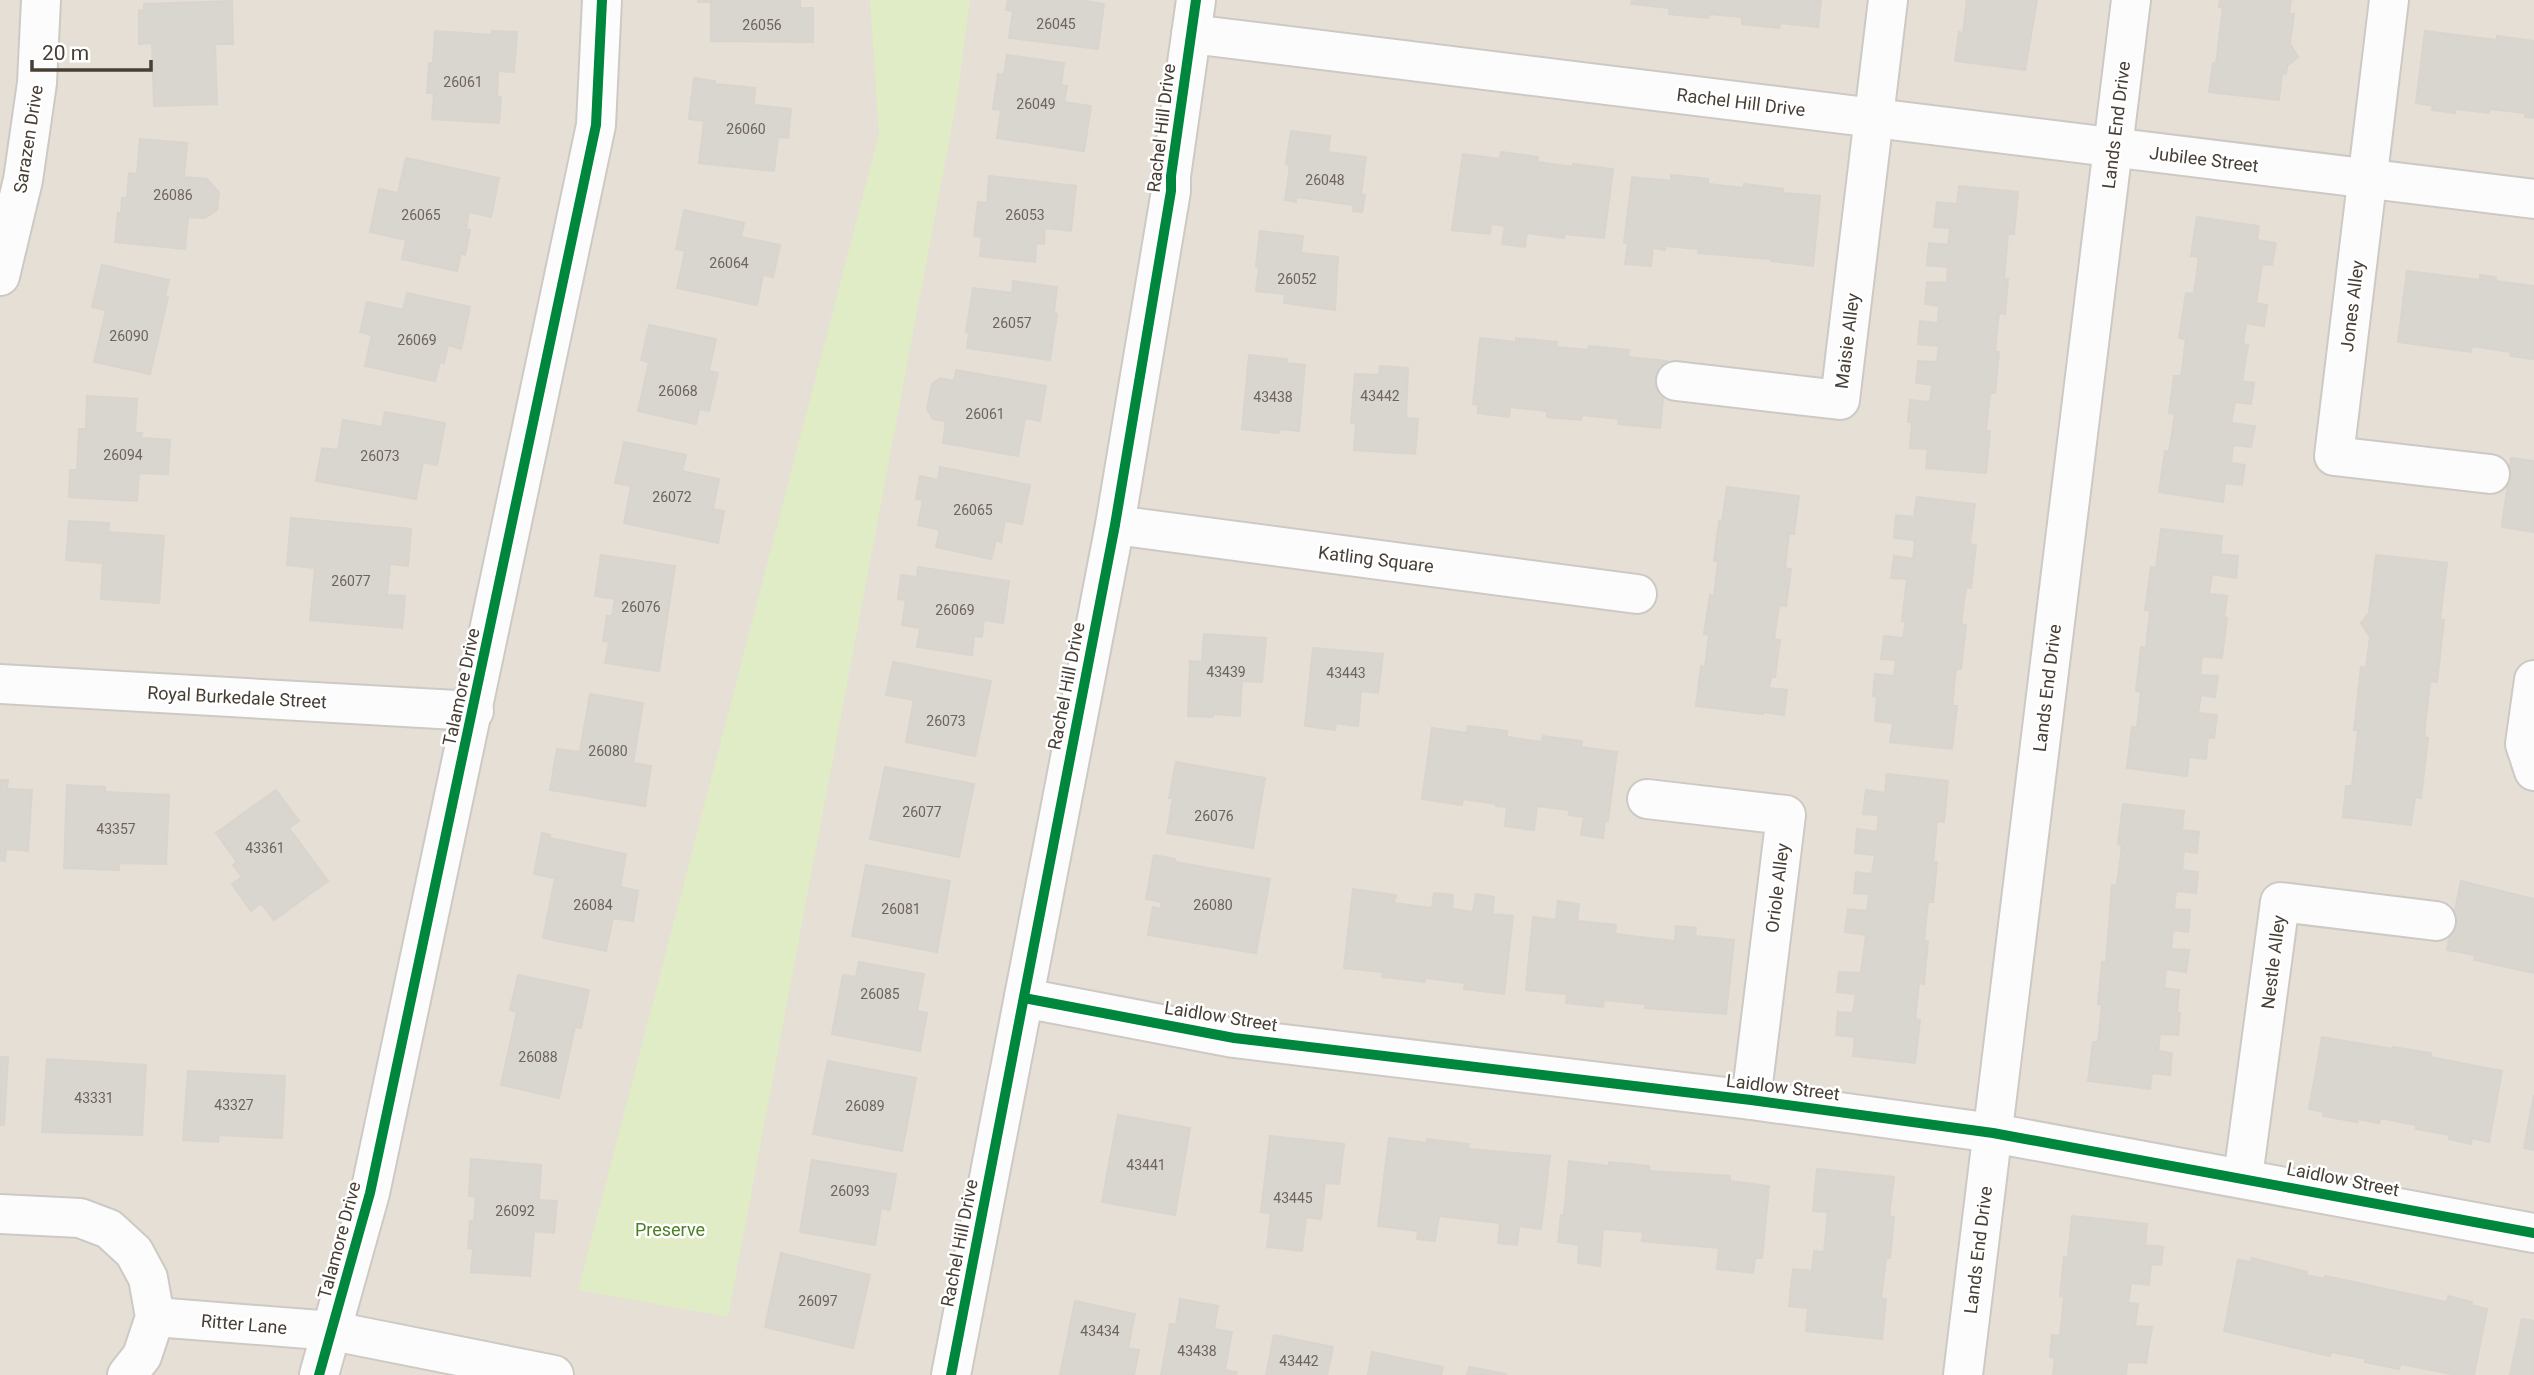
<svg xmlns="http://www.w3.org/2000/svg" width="2534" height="1375" viewBox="0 0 2534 1375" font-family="Roboto,sans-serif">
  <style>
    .residential { fill: #e5dfd5 }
    .green { fill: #e0ecc6 }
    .building { fill: #d9d5cf; stroke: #d9d4ce; stroke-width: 2 }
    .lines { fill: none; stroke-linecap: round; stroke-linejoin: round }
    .minor-casing { stroke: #cdc9c4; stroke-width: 42 }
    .minor { stroke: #fdfcfc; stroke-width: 38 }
    .cycleway-casing { stroke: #fff; stroke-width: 15 }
    .cycleway { stroke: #00873e; stroke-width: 10 }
    .labels { text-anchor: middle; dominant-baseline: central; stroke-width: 5; stroke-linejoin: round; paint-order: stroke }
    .number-label { font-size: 14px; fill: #6d655c }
    .street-label { font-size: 18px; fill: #473e34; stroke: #fff }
    .park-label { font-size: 18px; fill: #4c7e22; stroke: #fff }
  </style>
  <rect width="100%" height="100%" fill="#f0ede8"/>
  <rect class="residential" x="0" y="0" width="2534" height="1375"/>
  <polygon class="green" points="870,0 970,0 957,99 728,1317 578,1290 879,134"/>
  <g class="building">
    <polygon points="698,0 800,0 800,8 813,8 813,42 711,41 711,2 698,2"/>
    <polygon points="1008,0 1078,0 1104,4 1098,49 1009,38 1013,11 1006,10"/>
    <polygon points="1632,0 1821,0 1818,27 1780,23 1779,28 1742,24 1742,17 1709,14 1708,18 1669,14 1669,8 1631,4"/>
    <polygon points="1967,0 2037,0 2025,70 1955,61 1959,32 1963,33"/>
    <polygon points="2220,0 2291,0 2289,14 2294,14 2290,43 2298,57 2287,66 2286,74 2282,73 2279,100 2209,92 2213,63 2216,64 2223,7 2219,7"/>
    <polygon points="232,1 233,44 215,44 217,104 154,106 152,43 139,44 139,10 144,11 144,4"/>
    <polygon points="435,31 492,35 492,31 517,32 514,72 498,71 497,96 501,97 499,123 432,119 434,93 427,93 429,63 433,63"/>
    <polygon points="2425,31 2497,40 2497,36 2534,41 2534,118 2525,117 2525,113 2490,109 2489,113 2455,109 2455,113 2432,110 2433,106 2416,103"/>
    <polygon points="1007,55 1064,63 1061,85 1067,86 1064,102 1091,106 1084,151 997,138 1001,110 993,109 998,74 1004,75"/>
    <polygon points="694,78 715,81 715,84 755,88 754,105 791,109 788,138 778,137 774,171 699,163 704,121 689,119"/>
    <polygon points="1291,131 1330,136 1328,152 1366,157 1361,195 1365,195 1362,212 1353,211 1354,205 1296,197 1296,202 1285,200 1290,166 1286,164"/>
    <polygon points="140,139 187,143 184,177 207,179 219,192 217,210 205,218 188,217 185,249 115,242 118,213 121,214 122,198 127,198 129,173 137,174"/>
    <polygon points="1501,152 1538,157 1537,162 1573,167 1573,164 1613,169 1604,238 1565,234 1564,238 1527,233 1525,247 1502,244 1505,226 1491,224 1490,234 1452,230 1463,154 1500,159"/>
    <polygon points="406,158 499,178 491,217 469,212 466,229 470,230 465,255 461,253 457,271 402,259 406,240 370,232 379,189 398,193"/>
    <polygon points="1671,175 1708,179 1708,184 1744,188 1744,184 1783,189 1783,193 1820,196 1813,266 1771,261 1771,259 1698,253 1699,249 1665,246 1665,250 1653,248 1651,266 1625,264 1628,243 1624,243 1632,177 1671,181"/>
    <polygon points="989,176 1076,186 1071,231 1045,228 1044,244 1036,243 1035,262 980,256 982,237 974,236 978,202 987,203"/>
    <polygon points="1959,186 2018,192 2014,234 2008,234 2004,279 2008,279 2005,314 1999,313 1995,351 1999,352 1995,393 1990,393 1986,431 1990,431 1986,473 1926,468 1928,449 1910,448 1912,422 1908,422 1910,400 1930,402 1932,385 1916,383 1918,361 1937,362 1939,346 1918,344 1920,321 1938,323 1939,306 1925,304 1927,282 1947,283 1948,267 1927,265 1929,243 1948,245 1950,228 1934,227 1937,202 1957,204"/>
    <polygon points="684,210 744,223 741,237 780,245 773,277 763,275 757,305 677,288 685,251 676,249"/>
    <polygon points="2197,217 2259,226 2257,240 2276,243 2272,265 2262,264 2256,303 2267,305 2264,326 2246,323 2243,344 2248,345 2242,381 2254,383 2251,404 2235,402 2231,423 2255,426 2251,447 2233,445 2231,463 2245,465 2242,485 2225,483 2223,502 2159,492 2165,451 2169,452 2175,414 2169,413 2174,376 2181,376 2186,339 2179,338 2186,293 2194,294 2199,257 2191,256"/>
    <polygon points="1260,231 1303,236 1301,253 1338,257 1335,310 1284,303 1285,294 1256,291 1259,268 1256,267"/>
    <polygon points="102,265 169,280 165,296 168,297 150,374 94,362 106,310 92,307"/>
    <polygon points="2407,271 2480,280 2480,275 2496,277 2495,281 2534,286 2534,359 2510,356 2511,352 2472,346 2471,352 2398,342"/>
    <polygon points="1013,281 1057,287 1054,312 1057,314 1050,360 967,348 969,333 966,332 973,288 1012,293"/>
    <polygon points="407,293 470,307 461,349 448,345 444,363 440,362 435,381 365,366 372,335 360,332 367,302 403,310"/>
    <polygon points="649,325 716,339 709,371 718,373 709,411 699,409 696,424 638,411 649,362 641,360"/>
    <polygon points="1480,338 1516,342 1516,338 1557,342 1556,347 1588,350 1589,346 1629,350 1628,357 1667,361 1660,428 1618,424 1619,419 1582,415 1581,420 1547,417 1547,411 1510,407 1509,417 1478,413 1478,405 1473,404"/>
    <polygon points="1249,355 1287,359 1286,363 1305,365 1299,431 1280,429 1279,433 1242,429"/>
    <polygon points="1380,366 1408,368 1406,418 1418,419 1415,454 1354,450 1356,423 1351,423 1355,374 1379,375"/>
    <polygon points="956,370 1046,386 1040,421 1025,418 1018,456 943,443 946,421 933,419 927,409 932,384 940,378 954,381"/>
    <polygon points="87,396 137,399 135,433 142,433 141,438 170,440 168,474 139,473 137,501 69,497 70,470 77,470 79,429 86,429"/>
    <polygon points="385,412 445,423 437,465 423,462 416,499 316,481 322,448 338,450 343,420 382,427"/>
    <polygon points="624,442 686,455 682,471 719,479 713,509 724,511 718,543 624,523 631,486 615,483"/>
    <polygon points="2511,458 2534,461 2534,532 2502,527"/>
    <polygon points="940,467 1030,485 1022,524 1005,521 1001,542 996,540 991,559 936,547 940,530 918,525 923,500 916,499 920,476 938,480"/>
    <polygon points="1727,487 1799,496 1794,534 1789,534 1785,568 1791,569 1786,606 1779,605 1774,640 1780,640 1775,677 1771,677 1769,688 1787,690 1784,715 1763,712 1763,714 1696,706 1701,666 1705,667 1709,635 1704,634 1710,595 1714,596 1718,561 1714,561 1719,521 1722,522"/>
    <polygon points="1917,497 1975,504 1970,544 1976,545 1971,588 1966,587 1961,624 1966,625 1961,669 1956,669 1952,706 1957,706 1952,749 1890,742 1893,723 1875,721 1877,697 1873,696 1875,674 1894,676 1896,660 1881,659 1884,636 1903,638 1906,621 1902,621 1907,579 1891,578 1894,556 1913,559 1915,540 1894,538 1896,515 1914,517"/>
    <polygon points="291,518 411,529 408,566 390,564 387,595 405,596 402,628 310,620 315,568 287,565"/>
    <polygon points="69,521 109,523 108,532 164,536 159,603 101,599 103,563 66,560"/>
    <polygon points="2161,529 2222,536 2220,554 2238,556 2236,578 2212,574 2209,594 2227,596 2224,617 2227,618 2222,658 2202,656 2200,675 2218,676 2215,697 2201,695 2198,713 2217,715 2214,738 2208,737 2206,759 2189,757 2187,776 2127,768 2132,727 2137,727 2141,692 2136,691 2141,647 2146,648 2150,611 2145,610 2151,567 2156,568"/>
    <polygon points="601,555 675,566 659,671 605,663 609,642 603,641 607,616 612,616 615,599 595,596"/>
    <polygon points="2376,555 2447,563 2440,620 2444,620 2437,682 2430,681 2424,737 2428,738 2421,798 2415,797 2411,825 2343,817 2346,786 2352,786 2358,730 2354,730 2361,667 2366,668 2370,637 2361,623 2369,613"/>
    <polygon points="918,567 1009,581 1003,623 984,620 982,637 974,636 972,655 917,647 920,628 902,625 906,600 898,599 901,575 917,577"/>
    <polygon points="1204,634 1266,638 1262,682 1242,681 1240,716 1213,714 1213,717 1188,716 1190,661 1202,662"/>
    <polygon points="1313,648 1383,654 1378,693 1361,691 1358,726 1336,723 1335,730 1305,726"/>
    <polygon points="893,662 991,681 975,756 906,742 914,700 886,695"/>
    <polygon points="590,694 643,703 633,763 651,766 645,806 550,790 557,749 580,752"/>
    <polygon points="1468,726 1507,731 1507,737 1542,742 1543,736 1582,741 1581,747 1617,752 1608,821 1605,821 1603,838 1581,835 1584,817 1569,815 1569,810 1537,806 1534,830 1505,826 1507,807 1496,806 1496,804 1463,799 1462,805 1422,799 1432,728 1467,733"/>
    <polygon points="1176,762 1265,778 1253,848 1167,833 1173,798 1169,798"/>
    <polygon points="885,767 974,784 959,857 870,839"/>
    <polygon points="1887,774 1948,781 1944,822 1937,821 1933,862 1937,862 1933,902 1928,902 1924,941 1928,941 1924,984 1919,983 1915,1019 1920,1020 1915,1063 1853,1056 1855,1037 1836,1035 1838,1012 1853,1013 1856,994 1837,992 1839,972 1861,973 1866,935 1845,932 1848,909 1867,911 1869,894 1854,893 1856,872 1872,874 1875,855 1855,853 1857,829 1877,832 1879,815 1863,814 1866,790 1885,793"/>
    <polygon points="0,780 8,780 7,789 32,790 28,851 6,849 5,861 0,860"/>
    <polygon points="67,785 105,787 105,792 169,795 166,864 119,863 119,870 64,868"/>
    <polygon points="276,790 299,821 289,828 328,881 274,920 261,903 251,911 232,884 242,877 233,865 237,862 216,833"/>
    <polygon points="2123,804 2184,811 2182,830 2199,832 2197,853 2184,851 2182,870 2198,872 2196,893 2176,891 2174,909 2190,910 2188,932 2173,930 2171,949 2189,950 2186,972 2166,969 2164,988 2179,990 2177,1012 2180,1013 2178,1035 2160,1034 2158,1051 2172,1053 2170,1075 2152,1073 2150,1089 2088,1081 2093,1042 2098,1042 2102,1005 2098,1004 2102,962 2106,963 2112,885 2117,885 2122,845 2118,844"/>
    <polygon points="542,833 550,835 550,838 626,854 620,887 638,891 633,921 613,918 606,951 543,938 555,878 534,874"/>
    <polygon points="1154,855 1175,859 1175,862 1270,879 1256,953 1148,935 1153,907 1161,909 1162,902 1146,899"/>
    <polygon points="866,865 950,881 937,952 852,936"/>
    <polygon points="2461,881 2534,899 2534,973 2474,960 2475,955 2447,950"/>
    <polygon points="1353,889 1396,895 1394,903 1432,908 1434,893 1453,895 1452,909 1473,912 1476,894 1494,897 1492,914 1513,916 1504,994 1464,989 1465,983 1425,978 1425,982 1382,977 1383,972 1344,968"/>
    <polygon points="1558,901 1579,904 1577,921 1616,925 1615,934 1675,941 1676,926 1696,928 1695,936 1734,940 1726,1014 1645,1008 1645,1004 1604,1000 1603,1007 1566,1003 1567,994 1526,990 1533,917 1556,920"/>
    <polygon points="859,962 924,974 917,1011 927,1013 920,1051 832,1034 843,975 856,977"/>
    <polygon points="518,975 589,990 581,1028 575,1027 559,1098 501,1085 517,1012 510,1010"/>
    <polygon points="2322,1037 2392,1049 2393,1047 2431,1053 2430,1057 2502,1071 2489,1142 2472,1138 2471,1144 2449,1139 2450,1135 2416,1129 2416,1125 2380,1118 2379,1123 2357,1119 2357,1122 2323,1116 2324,1112 2309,1109"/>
    <polygon points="0,1057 8,1057 4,1125 0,1125"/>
    <polygon points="47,1059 146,1065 142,1135 42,1132"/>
    <polygon points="828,1061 916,1078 902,1151 813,1134"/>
    <polygon points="188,1071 285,1076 282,1138 219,1135 218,1142 183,1140"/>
    <polygon points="2534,1095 2534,1150 2524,1148"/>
    <polygon points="1118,1115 1190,1128 1175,1215 1102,1202"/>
    <polygon points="1270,1136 1344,1144 1339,1184 1325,1183 1321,1219 1306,1217 1302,1251 1267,1247 1271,1213 1261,1212"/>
    <polygon points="1389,1138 1426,1143 1427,1139 1469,1144 1468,1149 1550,1156 1541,1229 1519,1226 1517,1245 1498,1243 1500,1223 1439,1216 1435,1241 1417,1239 1418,1231 1378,1226"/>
    <polygon points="471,1159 541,1165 539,1200 557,1201 554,1233 534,1231 530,1276 471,1272 473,1249 468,1248 470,1221 474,1221 476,1197 469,1196"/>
    <polygon points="812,1160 896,1174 890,1210 881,1208 875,1245 800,1232"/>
    <polygon points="1569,1161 1609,1166 1609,1162 1649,1166 1649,1171 1730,1176 1730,1181 1769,1186 1762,1258 1755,1258 1753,1273 1717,1269 1719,1248 1642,1241 1643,1232 1603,1229 1600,1266 1578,1263 1579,1245 1558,1242 1561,1215 1564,1215"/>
    <polygon points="1817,1169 1894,1177 1889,1216 1894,1217 1890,1258 1886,1258 1881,1298 1886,1299 1882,1339 1806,1331 1808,1308 1789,1306 1793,1269 1812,1271 1814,1251 1824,1252 1828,1212 1813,1211"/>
    <polygon points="2072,1216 2147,1224 2145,1245 2163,1247 2161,1265 2151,1264 2149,1285 2131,1283 2128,1303 2138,1304 2135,1326 2152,1327 2146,1363 2127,1362 2126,1375 2053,1375 2055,1358 2050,1357 2052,1335 2060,1336 2064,1297 2060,1296 2064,1257 2068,1257"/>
    <polygon points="781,1253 870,1275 853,1348 765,1327"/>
    <polygon points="2252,1258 2307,1272 2306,1275 2324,1279 2325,1276 2447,1302 2448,1296 2472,1302 2471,1305 2487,1309 2474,1375 2456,1375 2401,1364 2399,1369 2365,1362 2366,1359 2331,1352 2330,1356 2224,1331 2238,1260 2251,1262"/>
    <polygon points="1180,1299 1218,1306 1214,1329 1232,1332 1225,1370 1237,1372 1236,1375 1161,1375 1170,1324 1176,1325"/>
    <polygon points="1075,1301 1135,1314 1128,1348 1139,1350 1134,1375 1060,1375"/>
    <polygon points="2522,1319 2534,1321 2534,1375 2510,1375"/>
    <polygon points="1274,1335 1333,1347 1327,1375 1266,1375"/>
    <polygon points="1372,1352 1443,1367 1441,1375 1368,1375"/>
    <polygon points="1469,1367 1507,1374 1467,1375"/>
  </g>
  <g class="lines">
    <defs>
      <g id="minor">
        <polyline points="2389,0 2334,456 2490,474"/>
        <polyline points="1191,34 2534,199"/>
        <polyline points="0,276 23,180 37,83 41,0"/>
        <polyline points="1676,381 1840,400 1888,0"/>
        <polyline points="1115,525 1637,594"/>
        <polyline points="2534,680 2525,744 2534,771"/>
        <polyline points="0,684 474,711"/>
        <polyline points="1647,799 1786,815 1751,1100"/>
        <polyline points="1024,998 1234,1038 1751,1100 1993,1133 2534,1233"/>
        <polyline points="2243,1177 2280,902 2436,921"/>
        <polyline points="0,1214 80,1218 109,1229 134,1252 148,1278 155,1317 142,1356 127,1375"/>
        <polyline points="155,1317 333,1331 554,1375"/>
        <polyline points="319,1375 370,1193 596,125 602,0"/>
        <polyline points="951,1375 1115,525 1171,191 1171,176 1196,0"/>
        <polyline points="1963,1375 2131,0"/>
      </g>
    </defs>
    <use href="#minor" class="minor-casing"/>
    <use href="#minor" class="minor"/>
    <defs>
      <g id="cycleway">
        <polyline points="1024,998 1234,1038 1751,1100 1993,1133 2534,1233"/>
        <polyline points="319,1375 370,1193 596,125 602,0"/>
        <polyline points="951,1375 1115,525 1171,191 1171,176 1196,0"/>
      </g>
    </defs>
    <use href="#cycleway" class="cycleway-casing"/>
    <use href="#cycleway" class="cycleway"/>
  </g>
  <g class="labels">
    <g class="number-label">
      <text x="1056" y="24">26045</text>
      <text x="762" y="25">26056</text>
      <text x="463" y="82">26061</text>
      <text x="1036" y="104">26049</text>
      <text x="746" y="129">26060</text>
      <text x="1325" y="180">26048</text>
      <text x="173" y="195">26086</text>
      <text x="421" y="215">26065</text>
      <text x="1025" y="215">26053</text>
      <text x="729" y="263">26064</text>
      <text x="1297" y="279">26052</text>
      <text x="1012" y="323">26057</text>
      <text x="129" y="336">26090</text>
      <text x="417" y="340">26069</text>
      <text x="678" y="391">26068</text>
      <text x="1380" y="396">43442</text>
      <text x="1273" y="397">43438</text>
      <text x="985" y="414">26061</text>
      <text x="123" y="455">26094</text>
      <text x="380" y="456">26073</text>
      <text x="672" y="497">26072</text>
      <text x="973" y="510">26065</text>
      <text x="351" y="581">26077</text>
      <text x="641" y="607">26076</text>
      <text x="955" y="610">26069</text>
      <text x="1226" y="672">43439</text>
      <text x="1346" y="673">43443</text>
      <text x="946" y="721">26073</text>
      <text x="608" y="751">26080</text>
      <text x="922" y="812">26077</text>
      <text x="1214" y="816">26076</text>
      <text x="116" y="829">43357</text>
      <text x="265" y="848">43361</text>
      <text x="593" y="905">26084</text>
      <text x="1213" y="905">26080</text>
      <text x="901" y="909">26081</text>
      <text x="880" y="994">26085</text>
      <text x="538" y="1057">26088</text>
      <text x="94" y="1098">43331</text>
      <text x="234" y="1105">43327</text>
      <text x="865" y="1106">26089</text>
      <text x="1146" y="1165">43441</text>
      <text x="850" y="1191">26093</text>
      <text x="1293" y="1198">43445</text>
      <text x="515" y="1211">26092</text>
      <text x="818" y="1301">26097</text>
      <text x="1100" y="1331">43434</text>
      <text x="1197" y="1351">43438</text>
      <text x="1299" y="1361">43442</text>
    </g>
    <g class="street-label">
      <text transform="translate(1741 102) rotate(7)">Rachel Hill Drive</text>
      <text transform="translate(2116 125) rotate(-83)">Lands End Drive</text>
      <text transform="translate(1161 128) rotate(-83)">Rachel Hill Drive</text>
      <text transform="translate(28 139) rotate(-81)">Sarazen Drive</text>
      <text transform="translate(2204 159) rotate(7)">Jubilee Street</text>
      <text transform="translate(2352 306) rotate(-83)">Jones Alley</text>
      <text transform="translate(1847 341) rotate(-83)">Maisie Alley</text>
      <text transform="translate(1376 559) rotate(7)">Katling Square</text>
      <text transform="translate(1066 686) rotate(-79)">Rachel Hill Drive</text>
      <text transform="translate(461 687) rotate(-78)">Talamore Drive</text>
      <text transform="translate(2047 688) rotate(-83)">Lands End Drive</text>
      <text transform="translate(237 697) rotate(3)">Royal Burkedale Street</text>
      <text transform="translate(1777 888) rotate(-83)">Oriole Alley</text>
      <text transform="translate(2273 962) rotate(-83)">Nestle Alley</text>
      <text transform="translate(1221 1016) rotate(9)">Laidlow Street</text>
      <text transform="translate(1783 1087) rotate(7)">Laidlow Street</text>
      <text transform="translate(2343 1179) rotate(11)">Laidlow Street</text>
      <text transform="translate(339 1240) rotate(-75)">Talamore Drive</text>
      <text transform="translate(959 1243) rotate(-79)">Rachel Hill Drive</text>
      <text transform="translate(1978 1250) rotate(-83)">Lands End Drive</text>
      <text transform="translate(244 1324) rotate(5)">Ritter Lane</text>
    </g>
    <g class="park-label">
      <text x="670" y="1229">Preserve</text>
    </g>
  </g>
  <path d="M32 60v10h119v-10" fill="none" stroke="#473e34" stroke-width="3.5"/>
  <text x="42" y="60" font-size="21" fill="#473e34" stroke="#ffffff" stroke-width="5" paint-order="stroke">20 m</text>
</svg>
